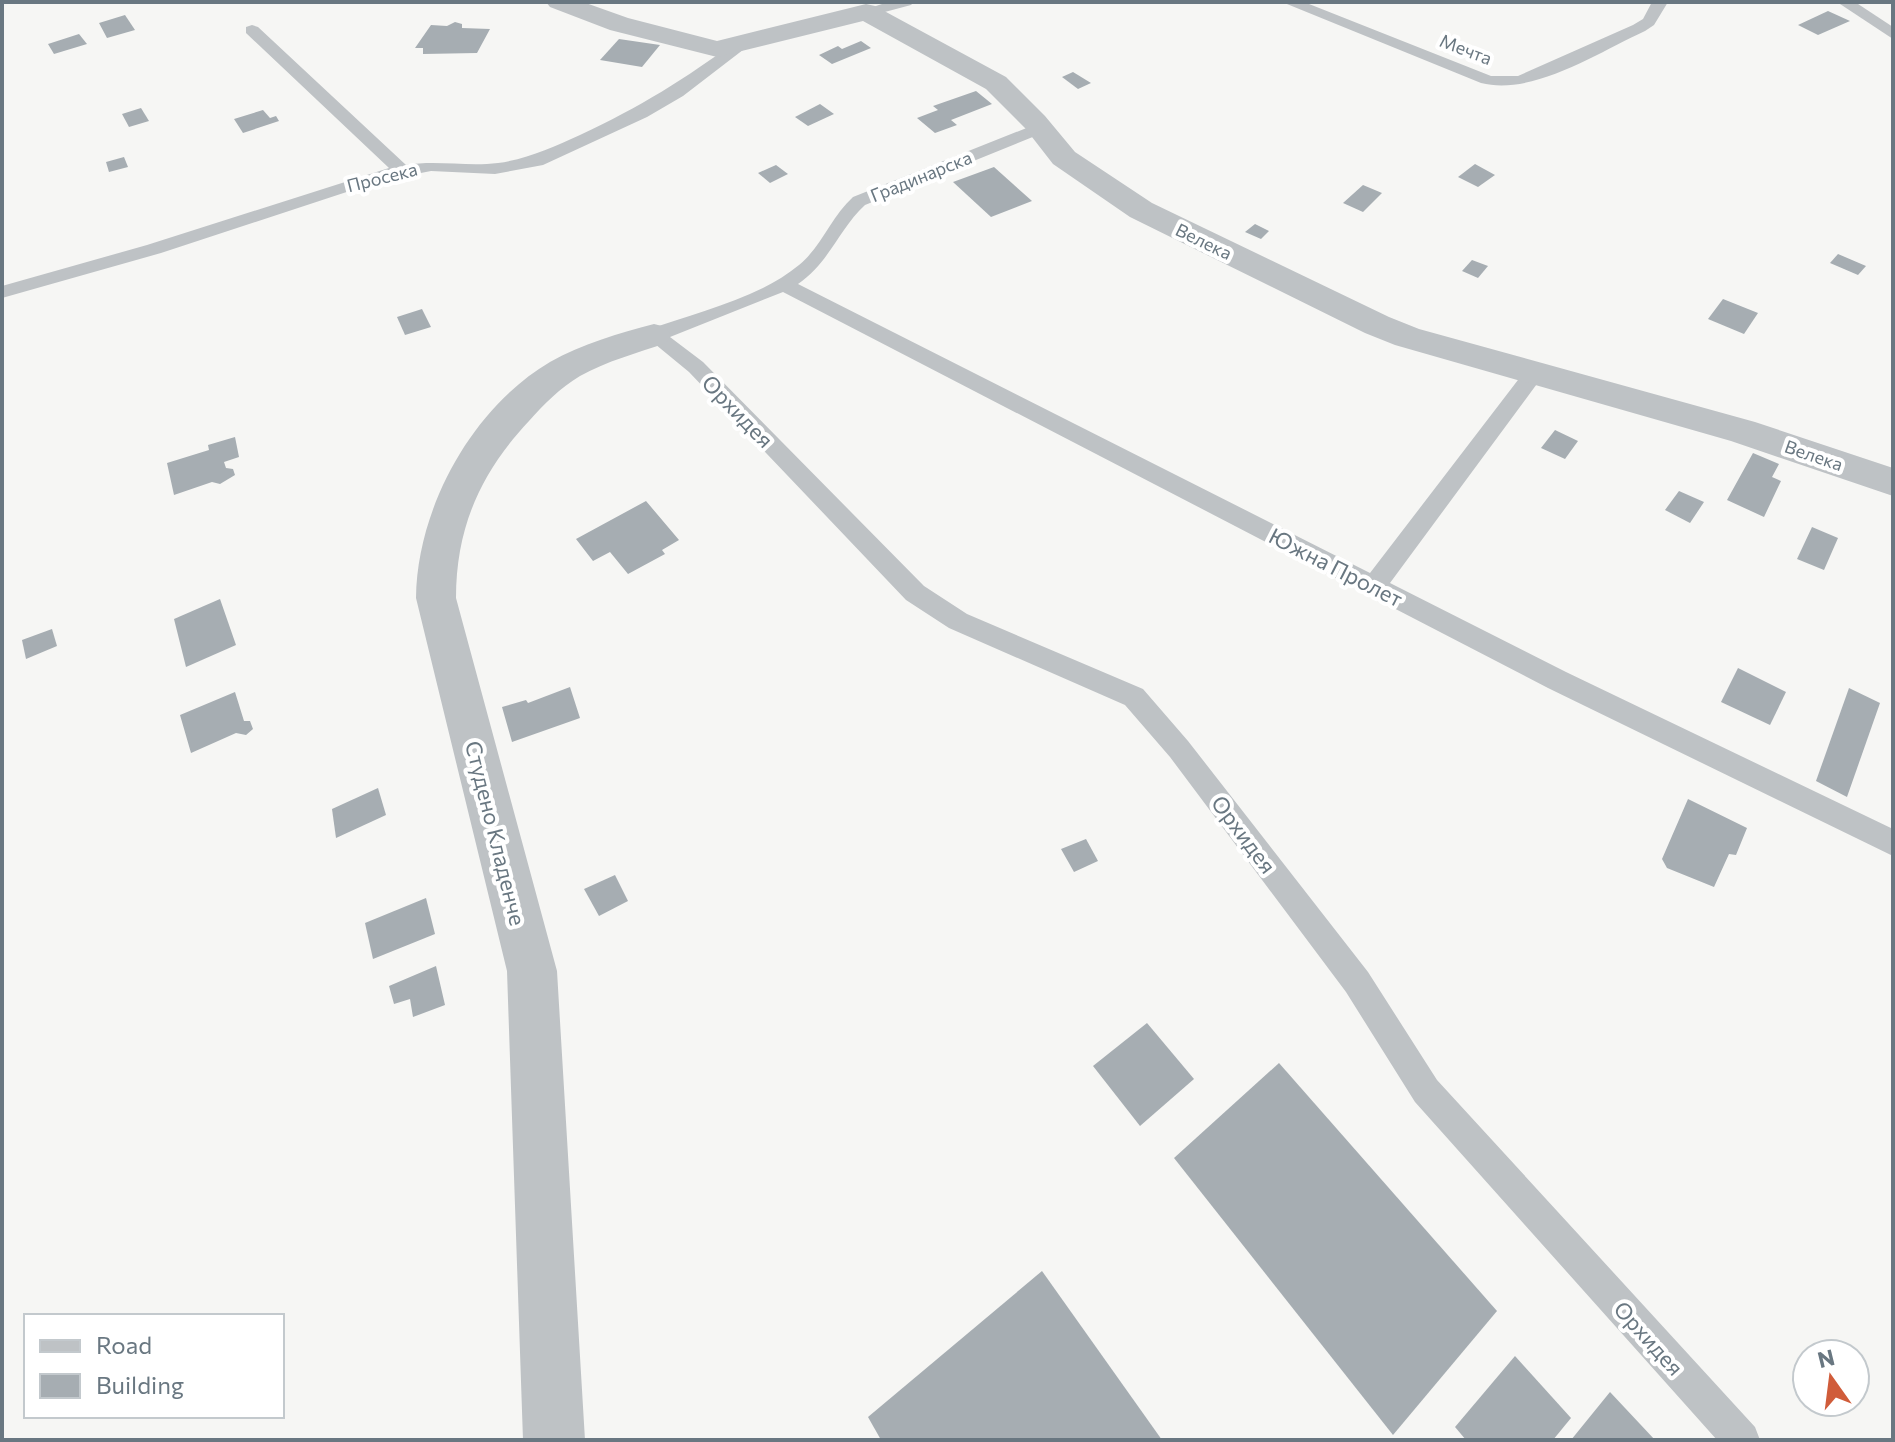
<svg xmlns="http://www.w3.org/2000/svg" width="1895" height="1442" viewBox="0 0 1895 1442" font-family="Commissioner,sans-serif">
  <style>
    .building { fill: #a6adb2 }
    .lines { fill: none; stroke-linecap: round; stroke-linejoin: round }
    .service { fill: #bec2c5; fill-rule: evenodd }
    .minor { fill: #bec2c5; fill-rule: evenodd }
    .labels { text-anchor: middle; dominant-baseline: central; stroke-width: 8; stroke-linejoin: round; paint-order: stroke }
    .far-street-label { font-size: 18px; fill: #697781; stroke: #fff }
    .street-label { font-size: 22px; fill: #697781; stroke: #fff }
  </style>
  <rect width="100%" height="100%" fill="#f6f6f4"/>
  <g class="building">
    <polygon points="1828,11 1850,21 1818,35 1798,25"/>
    <polygon points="125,15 135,30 107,38 99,23"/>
    <polygon points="455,22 462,24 462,28 490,29 477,53 423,54 423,48 415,48 431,25 447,26"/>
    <polygon points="79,34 87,44 54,54 48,44"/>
    <polygon points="619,39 660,45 642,67 600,60"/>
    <polygon points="861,41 871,48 832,64 819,55 838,46 842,49"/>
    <polygon points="1073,72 1091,83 1078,89 1062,77"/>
    <polygon points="976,91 992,104 951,120 957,125 935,133 917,118 938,110 933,106"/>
    <polygon points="820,104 834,114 808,126 795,117"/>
    <polygon points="141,108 149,121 129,127 122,114"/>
    <polygon points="263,110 270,118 276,116 279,121 243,133 234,119"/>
    <polygon points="124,157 128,167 109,172 106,162"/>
    <polygon points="1475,164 1495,175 1478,187 1458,177"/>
    <polygon points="776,165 788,174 770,183 758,173"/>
    <polygon points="994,167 1032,201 991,217 953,182"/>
    <polygon points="1363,185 1382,193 1363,212 1343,203"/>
    <polygon points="1255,224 1269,231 1261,239 1245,232"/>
    <polygon points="1838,254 1866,266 1858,275 1830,263"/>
    <polygon points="1472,260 1488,266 1478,278 1462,271"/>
    <polygon points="1723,299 1758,313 1744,334 1708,319"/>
    <polygon points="422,309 431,327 405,335 397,317"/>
    <polygon points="1555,430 1578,441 1565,459 1541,448"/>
    <polygon points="235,437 239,457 224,462 226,468 233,469 235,475 220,484 212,482 174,495 167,463 209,450 208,445"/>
    <polygon points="1753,453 1779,464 1772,477 1781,481 1764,517 1727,500"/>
    <polygon points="1679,491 1704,502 1690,523 1665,510"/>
    <polygon points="646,501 679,540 662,550 665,554 628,574 610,552 593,561 576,539"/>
    <polygon points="1812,527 1838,538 1824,570 1797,559"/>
    <polygon points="220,599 236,645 186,667 174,619"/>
    <polygon points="52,629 57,646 26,659 22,640"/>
    <polygon points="1738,668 1786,692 1770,725 1721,702"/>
    <polygon points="570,687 580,718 512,742 502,707 526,700 528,703"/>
    <polygon points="1849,688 1880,703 1847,797 1816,781"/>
    <polygon points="235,692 244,721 250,721 253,729 246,735 236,733 191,753 180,715"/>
    <polygon points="378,788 386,815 336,838 332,809"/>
    <polygon points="1688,799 1747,828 1736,855 1729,854 1714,887 1667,868 1662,859"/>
    <polygon points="1086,839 1098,861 1074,872 1061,849"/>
    <polygon points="615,875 628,901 599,916 584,889"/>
    <polygon points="426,898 435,934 373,959 365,923"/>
    <polygon points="436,966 445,1005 413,1017 410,999 394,1004 389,986"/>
    <polygon points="1147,1023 1194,1079 1140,1126 1093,1066"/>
    <polygon points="1279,1063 1497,1311 1393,1435 1174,1158"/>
    <polygon points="1042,1271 1162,1440 881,1440 868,1417"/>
    <polygon points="1515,1356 1571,1418 1553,1440 1466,1440 1455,1427"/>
    <polygon points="1610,1392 1655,1440 1571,1440"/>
  </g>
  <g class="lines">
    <g class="service">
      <polygon points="888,2 914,2 911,5 866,17 858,12"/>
      <path d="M1282,2H1304L1491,76H1518L1633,25L1643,19L1652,2H1668L1654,25L1645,31C1597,53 1533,96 1481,83Z"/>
      <polygon points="1837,2 1855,2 1893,27 1893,39"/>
      <path d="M252,25L258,27L406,165C437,160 468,167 498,163C528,159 553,147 580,135C640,107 685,79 738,40H750L752,43L683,96L647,117L543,165L495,174L431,171L380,181L161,253L2,298V286L147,245L389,168L246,33V27Z"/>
      <path d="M1039,123L1045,124L1048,128L1045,132L865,205C839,229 829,263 798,284L1370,573L1528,367H1542L1545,372L1542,377L1390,583L1566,672L1893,829V856L1548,688L783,292L670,337L703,362L924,586L967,614L1143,689L1188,741L1368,972L1437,1080L1755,1427L1760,1440H1717L1415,1102L1346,992L1170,757L1125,705L949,628L906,600L689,372L644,335L647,330C696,312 758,299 799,265C822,246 831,217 853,197Z"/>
    </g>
    <g class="minor">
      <polygon points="546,2 583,2 628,18 717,41 866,4 875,6 1006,77 1045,116 1075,152 1152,203 1389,317 1419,329 1755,422 1893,468 1893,496 1731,441 1395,345 1365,333 1130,217 1053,164 1025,128 986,89 863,21 717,57 610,30 550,7"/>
      <path d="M654,324L666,327L671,335L666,343C637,353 607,361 580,376C560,388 544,404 529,421C481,472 456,527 456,598L557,971L585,1440H523L507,971L416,598C417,508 472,408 550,362C582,344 619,333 654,324Z"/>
    </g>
  </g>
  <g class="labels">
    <g class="far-street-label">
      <text transform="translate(1466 49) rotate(21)">Мечта</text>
      <text transform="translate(921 176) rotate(-22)">Градинарска</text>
      <text transform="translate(382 177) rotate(-14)">Просека</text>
      <text transform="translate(1204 241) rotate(26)">Велека</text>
      <text transform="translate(1814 455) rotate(19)">Велека</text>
    </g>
    <g class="street-label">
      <text transform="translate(738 411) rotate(46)">Орхидея</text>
      <text transform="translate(1336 567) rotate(27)">Южна Пролет</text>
      <text transform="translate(496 833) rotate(76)">Студено Кладенче</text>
      <text transform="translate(1244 834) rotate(53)">Орхидея</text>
      <text transform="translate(1649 1338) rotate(48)">Орхидея</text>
    </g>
  </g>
  <rect width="1895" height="1442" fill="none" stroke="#697781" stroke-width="8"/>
  <rect x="24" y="1314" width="260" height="104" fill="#ffffff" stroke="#c3c9cd" stroke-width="2"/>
  <rect x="40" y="1340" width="40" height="12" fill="#bec2c5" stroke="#c3c9cd" stroke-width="2"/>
  <text x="96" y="1354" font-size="24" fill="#697781">Road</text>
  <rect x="40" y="1374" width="40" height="24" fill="#a6adb2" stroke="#c3c9cd" stroke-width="2"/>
  <text x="96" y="1394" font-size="24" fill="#697781">Building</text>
  <g transform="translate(1831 1378) rotate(346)"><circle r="38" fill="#ffffff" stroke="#c3c9cd" stroke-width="2"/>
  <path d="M0-6L14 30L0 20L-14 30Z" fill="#d05c3a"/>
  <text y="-12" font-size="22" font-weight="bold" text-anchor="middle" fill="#697781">N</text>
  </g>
</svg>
